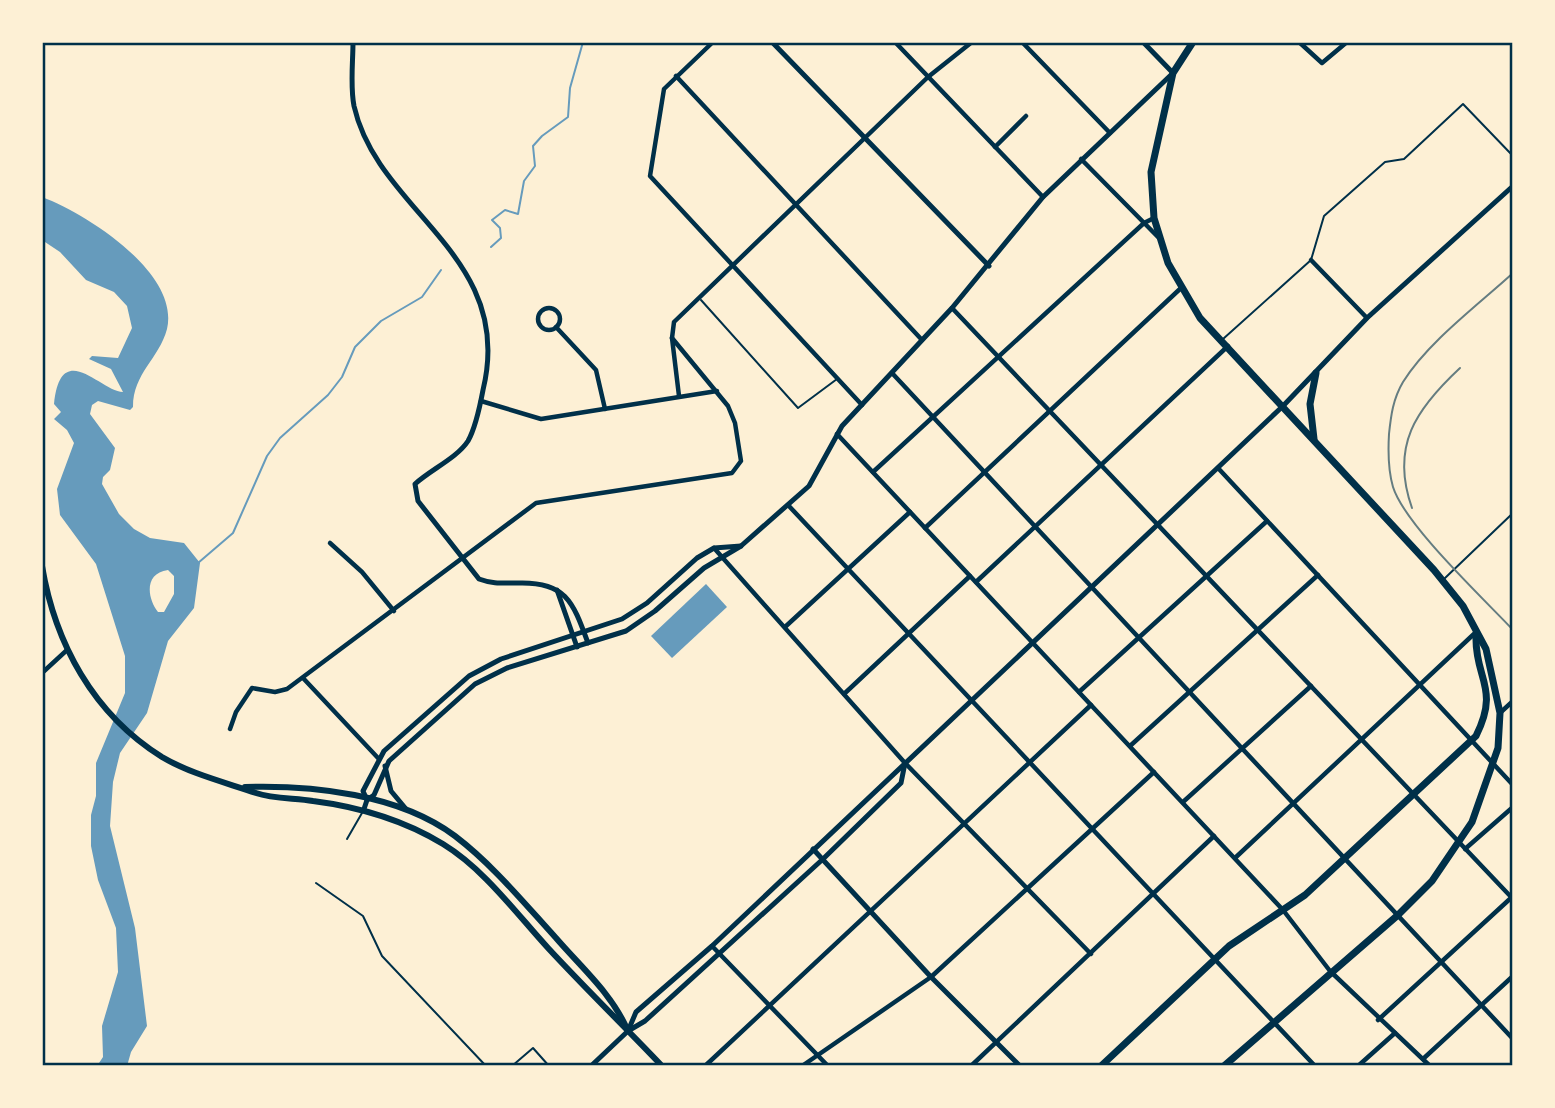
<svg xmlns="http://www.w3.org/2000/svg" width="1555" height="1108" viewBox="0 0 1555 1108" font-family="Cabin,sans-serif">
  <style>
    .water { fill: #669bbc; fill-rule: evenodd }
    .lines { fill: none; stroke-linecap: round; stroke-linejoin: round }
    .stream { stroke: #669bbc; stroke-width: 2 }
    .service { stroke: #003049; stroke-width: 2 }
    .minor { stroke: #003049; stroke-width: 4.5 }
    .tertiary { stroke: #003049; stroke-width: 5 }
    .secondary { stroke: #003049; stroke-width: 6 }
    .primary { stroke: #003049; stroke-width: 7 }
    .rail { stroke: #657d81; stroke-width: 2 }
    .neatline { fill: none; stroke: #003049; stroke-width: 2.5 }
  </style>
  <rect width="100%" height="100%" fill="#fdf0d5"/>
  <g class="water">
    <path d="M42,197C87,214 180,273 167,329C159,359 133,373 133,407L130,410L98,401L92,405L90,414L115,448L110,470L103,477L102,484L119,514L134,529L150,538L184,543L200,563L194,608L168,641L147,713L120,753L113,782L110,826L135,928L147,1026L131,1052L127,1066H97L103,1057L102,1026L118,972L116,928L98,880L91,846V815L96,796V763L125,693V656L96,564L60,515L57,489L74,443L67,430L54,419L61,412L54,404C61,337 101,392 123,392L111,369L89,359L92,356L118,358L132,328L127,306L114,292L86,280L60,252L42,240ZM168,570L174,576V594L164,612H158C147,598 144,573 168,570Z"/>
    <polygon points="706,584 727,607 672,658 651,636"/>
  </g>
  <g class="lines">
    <g class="stream">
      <polyline points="491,247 501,238 500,228 492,220 505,210 518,214 524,181 535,166 533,146 542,136 568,117 570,88 583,42"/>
      <polyline points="198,563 233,533 267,456 280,438 328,395 342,377 355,347 381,321 422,297 441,270"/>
    </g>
    <g class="service">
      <polyline points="701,300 798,408 837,379"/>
      <polyline points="1223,339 1311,260 1324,216 1385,162 1404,159 1463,104 1513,156"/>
      <polyline points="1444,579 1513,513"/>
      <polyline points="347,839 362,813"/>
      <polyline points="316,883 363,916 382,956 486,1066"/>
      <polyline points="512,1066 533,1048 549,1066"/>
    </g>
    <g class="minor">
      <polyline points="713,42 664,89 650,176 862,405"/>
      <polyline points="895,42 1043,197"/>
      <polyline points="1022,42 1110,133"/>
      <polyline points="1299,42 1322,63 1347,42"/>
      <polyline points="676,76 922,340"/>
      <polyline points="995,147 1026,116"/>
      <polyline points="1081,159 1158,237"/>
      <polyline points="1311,260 1367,318"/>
      <polyline points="952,308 1513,899"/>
      <circle cx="549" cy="319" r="11"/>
      <polyline points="556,327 596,370 605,409"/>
      <polyline points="892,373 1513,1039"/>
      <polyline points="679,396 672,338 674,322 928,77 972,42"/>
      <polyline points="481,401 541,419 717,391"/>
      <polyline points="837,434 1283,910 1330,971 1430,1066"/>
      <polyline points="1218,468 1513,785"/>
      <polyline points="873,472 1144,223 1154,218"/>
      <polyline points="788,505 1315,1066"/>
      <polyline points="925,528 1181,288"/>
      <polyline points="330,543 362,572 394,611"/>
      <polyline points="714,548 905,763 1091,954"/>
      <polyline points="976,582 1228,346"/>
      <polyline points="785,627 910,512"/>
      <polyline points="42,673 67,650"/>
      <polyline points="303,678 378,758"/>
      <polyline points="1079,692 1267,521"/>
      <polyline points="844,694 970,576"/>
      <polyline points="42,706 42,740"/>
      <polyline points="1501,712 1513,701"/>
      <polyline points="230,729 236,712 252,688 275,692 287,689 536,503 732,473 741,461 735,423 728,406 672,338"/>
      <polyline points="1130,746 1318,575"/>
      <polyline points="1183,802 1311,686"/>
      <polyline points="1465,849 1513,807"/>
      <polyline points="1235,858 1475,633"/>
      <polyline points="712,946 828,1066"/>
      <polyline points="1378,1020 1512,897"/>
      <polyline points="1423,1059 1513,976"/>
      <polyline points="705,1066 1091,705"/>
      <polyline points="802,1066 931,977 1154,772"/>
      <polyline points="971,1066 1214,836"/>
      <polyline points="1358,1066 1395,1033"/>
    </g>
    <g class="tertiary">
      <path d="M353,42C353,62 350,86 354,106C378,213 516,255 483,390C480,406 476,427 468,441C457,458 430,470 415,484L418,501L479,579C492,584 503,583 517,583C566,581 573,602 588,643"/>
      <polyline points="772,42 989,266"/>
      <polyline points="557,590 577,647"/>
      <polyline points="385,766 391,791 406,809"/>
      <polyline points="367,800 363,791 384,751 469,676 501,659 622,619 647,603 697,558 714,548 741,546"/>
      <polyline points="364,809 367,800 374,795 389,761 475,684 507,668 626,631 655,611 704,568 741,546 809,486 842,426 952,308 1043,197 1173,73 1143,42"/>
      <polyline points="813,849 931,977 1020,1066"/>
      <polyline points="628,1031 636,1012 712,946 1283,406 1367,318 1513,186"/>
      <polyline points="591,1066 628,1031 645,1021 823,859 901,783 905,763"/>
    </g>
    <g class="secondary">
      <path d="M42,566C55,643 93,714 162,757C191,774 224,782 256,793C273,799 295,798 313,801C360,807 402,819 443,844C484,869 516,913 548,948C585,988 624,1026 662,1066"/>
      <path d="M245,787C313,785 399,794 455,836C493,865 524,903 556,938C581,967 612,994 627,1029"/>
    </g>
    <g class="primary">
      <polyline points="1193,42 1173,73 1151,172 1154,218 1168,263 1200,318 1434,570 1463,606 1486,649 1500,713 1498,748 1472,822 1432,881 1398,915 1224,1066"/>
      <polyline points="1314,439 1310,404 1316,373"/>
      <path d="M1101,1066L1229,946L1305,895L1476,736C1500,688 1475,679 1476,637"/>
    </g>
    <g class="rail">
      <path d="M1513,273C1478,305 1428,342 1403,382C1393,399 1391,415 1389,434C1388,451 1388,470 1393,487C1405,525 1483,598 1513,630"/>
      <path d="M1412,508C1390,446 1416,409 1460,368"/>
    </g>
  </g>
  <rect width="1555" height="1108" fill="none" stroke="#fdf0d5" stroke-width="88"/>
  <rect x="44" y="44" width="1467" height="1020" class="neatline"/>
</svg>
